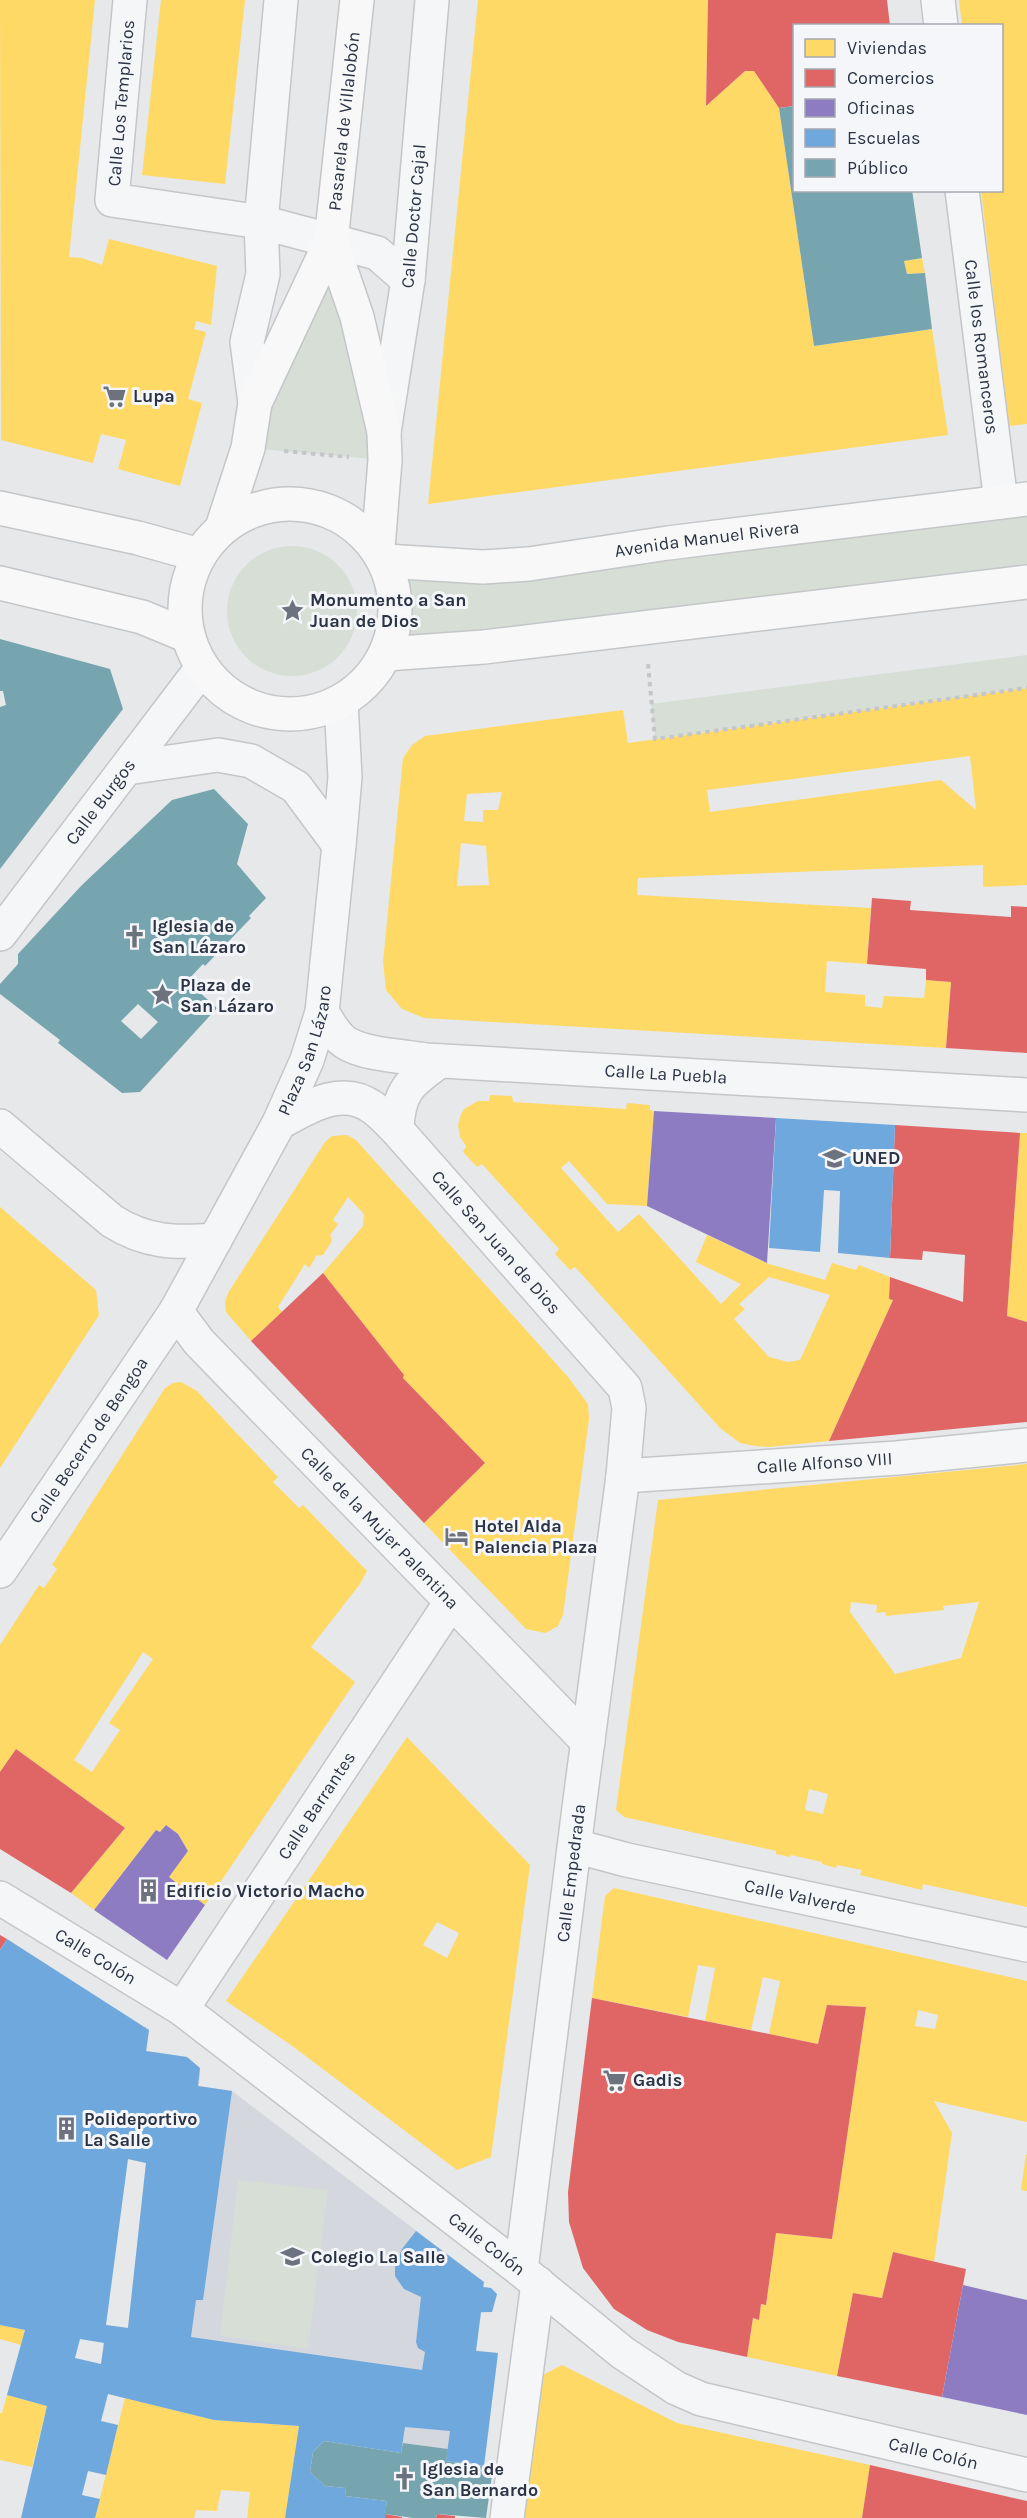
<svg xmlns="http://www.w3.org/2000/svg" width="1027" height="2518" viewBox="0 0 1027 2518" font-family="Karla,sans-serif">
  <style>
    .built { fill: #d4d7dd }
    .green { fill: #d6ded6 }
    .homes { fill: #ffd966; fill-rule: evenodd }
    .shops { fill: #e06666 }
    .offices { fill: #8e7cc3 }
    .schools { fill: #6fa8dc; fill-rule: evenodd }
    .public { fill: #76a5af; fill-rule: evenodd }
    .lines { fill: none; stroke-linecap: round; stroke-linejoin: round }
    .street-casing { stroke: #c4c6c8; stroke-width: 36 }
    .secondary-casing { stroke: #c4c6c8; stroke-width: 36 }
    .path { stroke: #c5c6ca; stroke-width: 4; stroke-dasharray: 4.5 4.5; stroke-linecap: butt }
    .street { stroke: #f5f6f7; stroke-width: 33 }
    .secondary { stroke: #f8f8f8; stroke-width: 33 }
    .labels { text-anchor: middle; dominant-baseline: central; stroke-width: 6; stroke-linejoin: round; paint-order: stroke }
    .street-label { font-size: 18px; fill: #2b3445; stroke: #f4f6f9 }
    .poi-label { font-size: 18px; font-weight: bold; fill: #2b3445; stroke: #f4f6f9; text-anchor: start }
  </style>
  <rect width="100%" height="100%" fill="#e6e8ea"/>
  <polygon class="built" points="145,2026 149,2030 147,2051 187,2057 200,2068 199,2086 232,2091 484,2282 484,2287 491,2288 497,2294 492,2312 481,2313 476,2350 498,2353 484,2466 446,2461 447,2449 404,2443 401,2453 99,2379 106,2325 128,2328 146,2163 128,2159"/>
  <g class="green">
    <polygon points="331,241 385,460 248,448"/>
    <path d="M1027,498V577L386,654C398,615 398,600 385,561L483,567Z"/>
    <circle cx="292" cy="611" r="65"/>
    <polygon points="1027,655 1027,688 655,739 651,704"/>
    <polygon points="238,2180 328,2190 308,2349 220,2336"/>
  </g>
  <g class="homes">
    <polygon points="0,0 95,0 69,257 82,258 102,265 109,239 217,266 211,325 196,321 194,329 206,332 188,399 202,403 180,486 118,469 126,440 101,434 93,463 1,440"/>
    <polygon points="161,0 245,0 225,184 142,175"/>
    <polygon points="478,0 708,0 706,106 745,71 754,71 779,108 814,346 932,329 948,435 428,504"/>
    <polygon points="959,0 1027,0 1027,424 1009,426 981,190 1002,190 1002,26 962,26"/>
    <polygon points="922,258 925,273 907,274 904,261"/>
    <path d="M1027,688V885L983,887V865L638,878L637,895L871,908L867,964L827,961L825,992L865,995V1006L882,1008L884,996L924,998L926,980L951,982L946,1048L424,1018L402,1009L386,990L383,962L403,758L412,745L425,736L623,710L628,743ZM970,756L976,810L941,780L710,812L707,790ZM502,792L498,810H483V822L464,821L467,794ZM461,843L486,846L489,885L457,886Z"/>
    <path d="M490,1095L512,1096L513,1102L626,1109L627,1103L650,1105V1110L654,1111L647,1206L607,1204L569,1161L561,1168L618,1232L639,1214L721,1304L741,1284L696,1262L707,1235L769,1264L825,1280L832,1263L856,1270L859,1265L890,1277L889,1299L893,1300L829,1441L769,1447L755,1446L740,1443L720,1428L575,1267L570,1270L555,1254L559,1249L482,1164L477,1167L463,1152L466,1146L460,1137L458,1125L461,1114L464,1109L478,1101H489ZM769,1277L830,1295L800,1360L788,1362L769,1357L734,1319L745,1309L739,1304Z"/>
    <polygon points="1020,1133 1027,1133 1027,1322 1007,1316"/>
    <polygon points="347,1135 356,1140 568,1377 588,1404 589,1419 563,1615 558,1626 551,1630 545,1633 526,1629 424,1523 485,1463 403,1378 404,1375 323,1273 363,1226 364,1214 348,1197 333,1220 338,1224 331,1234 330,1233 332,1241 323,1255 314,1256 316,1257 309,1268 305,1264 278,1307 282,1312 251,1341 226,1312 225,1302 228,1293 325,1142 332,1136"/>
    <polygon points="0,1207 96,1290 99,1315 0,1468"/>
    <path d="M181,1382L197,1391L278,1477L273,1482L299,1508L303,1505L367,1571L360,1584L311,1647L355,1682L205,1905L169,1877L188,1851L178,1834L166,1825L160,1832L156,1830L94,1910L71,1893L125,1828L16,1749L0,1772V1645L39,1585L44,1588L57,1569L52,1565L165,1388L173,1383ZM143,1652L153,1659L109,1723L120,1730L92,1772L74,1760Z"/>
    <path d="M1027,1464V1907L923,1884L922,1890L860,1875L862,1870L837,1865L836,1868L822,1864V1862L791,1855L790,1857L776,1854V1851L624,1817L616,1810L658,1500ZM851,1602L877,1605L876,1613L885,1612L886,1616L944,1610L943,1606L979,1602L961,1658L895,1674L850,1612ZM809,1789L828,1794L823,1814L805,1810Z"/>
    <path d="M407,1737L530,1865L491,2157L457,2170L291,2045L226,2001ZM437,1922L459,1933L447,1958L423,1945Z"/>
    <path d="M614,1888L1027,1981V2122L934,2101L952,2133L934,2262L893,2252L882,2298L853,2293L837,2376L747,2357L753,2318L759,2320L761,2304L766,2305L776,2233L832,2239L866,2007L827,2005L818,2044L769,2034L780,1981L763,1977L751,2030L705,2021L715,1968L698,1965L688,2017L592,1998L605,1896ZM918,2010L938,2015L935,2029L915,2026Z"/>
    <polygon points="1026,2154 1027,2155 1027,2191 1021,2190"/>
    <polygon points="0,2325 25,2330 21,2345 0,2339"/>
    <polygon points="562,2365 677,2423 870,2465 862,2518 518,2518 543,2375"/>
    <polygon points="7,2395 47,2406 32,2467 0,2460 0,2413 2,2413"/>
    <polygon points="125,2398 214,2420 299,2426 285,2518 247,2518 250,2492 221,2490 217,2511 196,2510 194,2518 95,2518"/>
  </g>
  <g class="shops">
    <polygon points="708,0 887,0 890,26 794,26 794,106 779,108 754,71 745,71 706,106"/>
    <polygon points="872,898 911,901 910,910 1011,917 1011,906 1027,907 1027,1053 946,1048 951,982 926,980 926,969 867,964"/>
    <polygon points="895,1125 1020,1133 1007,1316 1027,1322 1027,1422 829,1441 893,1300 889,1299 890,1277 963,1302 965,1255 923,1251 922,1260 890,1258"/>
    <polygon points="323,1273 404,1375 403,1378 485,1463 424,1523 251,1341"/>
    <polygon points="16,1749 125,1828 71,1893 0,1849 0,1772"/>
    <polygon points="0,1935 7,1939 0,1950"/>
    <polygon points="592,1998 818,2044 827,2005 866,2007 832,2239 776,2233 766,2305 761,2304 759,2320 753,2318 747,2357 678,2342 647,2330 614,2309 583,2268 569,2222 568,2192"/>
    <polygon points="893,2252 966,2269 942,2397 837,2376 853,2293 882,2298"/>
    <polygon points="870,2465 1027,2501 1027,2518 862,2518"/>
    <polygon points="385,2514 402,2517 402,2518 385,2518"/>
    <polygon points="437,2514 455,2516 455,2518 436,2518"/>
  </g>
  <g class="offices">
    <polygon points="654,1111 776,1118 767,1263 647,1206"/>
    <polygon points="166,1825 178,1834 188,1851 169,1877 205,1905 167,1960 94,1910 156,1830 160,1832"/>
    <polygon points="963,2285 1027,2300 1027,2415 942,2397"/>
  </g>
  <g class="schools">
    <polygon points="776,1118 895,1125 890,1258 838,1253 840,1191 824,1190 820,1252 769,1248"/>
    <path d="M7,1939L149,2030L146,2051L187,2057L200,2068L198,2086L232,2091L203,2300H196L191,2337L422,2370L425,2352L418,2348L416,2342L421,2297L404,2289L395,2276V2267L402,2249L416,2231L484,2282L483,2287L491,2288L497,2294L492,2312H481L476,2351L498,2353L484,2466L446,2461L450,2431L405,2427L401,2453L324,2441L313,2452L310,2472L325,2486L346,2488L345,2496L387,2501L385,2518H285L299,2426L214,2420L108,2394L101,2421L118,2425L106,2475L88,2471L82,2495L100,2499L95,2518H21L47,2406L7,2395L25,2330L0,2325V1950ZM128,2159L146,2163L128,2328L106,2325ZM80,2339L104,2343L101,2364L75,2358Z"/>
  </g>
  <g class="public">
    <polygon points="794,106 794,190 912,190 922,258 904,261 907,274 925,273 932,329 814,346 779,108"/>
    <polygon points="0,639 110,669 123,709 0,869 0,707 6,705 3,691 0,691"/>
    <path d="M214,789L248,824L237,864L266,898L249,916L251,918L205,966L203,964L187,981L217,1008L140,1092L122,1093L58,1043L60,1040L0,994V984L18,964V954L82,885L172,800ZM138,1004L158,1022L141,1039L121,1021Z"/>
    <polygon points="324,2441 401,2453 403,2443 448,2449 446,2461 493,2468 486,2518 437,2514 436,2518 413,2518 385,2514 387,2501 345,2496 346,2488 325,2486 310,2472 313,2452"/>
  </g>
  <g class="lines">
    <defs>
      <g id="street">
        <polyline points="130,0 112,200 261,222 377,253 408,280"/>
        <polyline points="938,0 941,26"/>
        <path id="s1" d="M962,190L1001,502"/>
        <polyline points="255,403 247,342 263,274 261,222 281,0"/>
        <path id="s2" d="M384,432L408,280L432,0"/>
        <polyline points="127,768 218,755 251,761 296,787 339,845"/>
        <path id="s3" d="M0,934L202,668"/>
        <path id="s4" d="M322,1012C329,1023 336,1038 348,1044C368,1055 403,1056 426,1060L1027,1095"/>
        <path id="s5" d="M279,1123C307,1108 341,1085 372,1107C381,1113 389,1122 397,1130L625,1388L629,1408L623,1476L580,1800L521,2270"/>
        <path d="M0,1126L112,1221C147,1243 175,1243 215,1240"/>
        <path d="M397,1130C398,1091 410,1082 440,1061"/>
        <path id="s6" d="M176,1311L199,1342L588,1742"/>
        <path id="s7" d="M623,1476L897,1458L1027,1445"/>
        <path id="s8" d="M0,1571L176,1311L279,1123L307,1060L322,1012L339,845L345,777L341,702"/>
        <path id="s9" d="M575,1846L627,1860L1027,1945"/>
        <path id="s10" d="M0,1898L182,2009L521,2270L623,2353L676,2388L701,2399L1027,2475"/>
        <path id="s11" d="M182,2009L451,1602"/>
        <polyline points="507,2518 538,2283"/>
      </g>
      <g id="secondary">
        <polyline points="331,241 357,317 384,432 385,460 378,548"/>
        <circle cx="290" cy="609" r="105"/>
        <polyline points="0,508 138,538 199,555"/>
        <path id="s12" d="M222,528L248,448L255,403L331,241L357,0"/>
        <path id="s13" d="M385,561L483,567L529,564L668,543L1027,499"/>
        <polyline points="0,583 142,617 188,636"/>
        <polyline points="386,654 484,647 1027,582"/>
      </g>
    </defs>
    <use href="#street" class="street-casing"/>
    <use href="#secondary" class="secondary-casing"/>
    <g class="path">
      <polyline points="284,451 349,457"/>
      <polyline points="648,664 655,739 1027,688"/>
    </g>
    <use href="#street" class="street"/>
    <use href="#secondary" class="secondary"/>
  </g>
  <defs>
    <symbol id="supermarket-bare" viewBox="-9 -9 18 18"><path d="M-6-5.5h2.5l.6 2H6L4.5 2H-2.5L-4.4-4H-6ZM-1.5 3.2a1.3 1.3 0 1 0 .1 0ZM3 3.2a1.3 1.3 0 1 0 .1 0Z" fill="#6c737f" stroke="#f4f6f9" stroke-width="2.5" paint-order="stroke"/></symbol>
    <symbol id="sight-bare" viewBox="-9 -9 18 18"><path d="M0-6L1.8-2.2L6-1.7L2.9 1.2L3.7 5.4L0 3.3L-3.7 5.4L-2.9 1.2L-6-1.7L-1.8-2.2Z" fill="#6c737f" stroke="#f4f6f9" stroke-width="2.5" paint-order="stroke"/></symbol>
    <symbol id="church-bare" viewBox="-9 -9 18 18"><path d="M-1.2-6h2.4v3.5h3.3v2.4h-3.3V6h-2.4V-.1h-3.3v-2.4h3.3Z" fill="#6c737f" stroke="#f4f6f9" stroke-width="2.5" paint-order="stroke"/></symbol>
    <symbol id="university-bare" viewBox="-9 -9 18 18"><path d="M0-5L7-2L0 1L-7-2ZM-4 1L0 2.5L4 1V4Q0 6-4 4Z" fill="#6c737f" stroke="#f4f6f9" stroke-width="2.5" paint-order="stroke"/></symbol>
    <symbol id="hotel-bare" viewBox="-9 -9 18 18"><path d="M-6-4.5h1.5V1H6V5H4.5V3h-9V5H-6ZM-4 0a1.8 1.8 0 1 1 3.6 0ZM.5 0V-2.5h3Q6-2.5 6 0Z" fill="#6c737f" stroke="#f4f6f9" stroke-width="2.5" paint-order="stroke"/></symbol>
    <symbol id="building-bare" viewBox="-9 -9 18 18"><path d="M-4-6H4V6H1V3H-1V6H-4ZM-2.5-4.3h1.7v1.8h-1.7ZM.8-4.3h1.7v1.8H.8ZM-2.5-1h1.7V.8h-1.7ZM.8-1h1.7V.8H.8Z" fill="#6c737f" stroke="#f4f6f9" stroke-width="2.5" paint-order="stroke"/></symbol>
    <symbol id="school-bare" viewBox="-9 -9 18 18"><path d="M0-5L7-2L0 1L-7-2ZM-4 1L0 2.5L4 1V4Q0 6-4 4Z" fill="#6c737f" stroke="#f4f6f9" stroke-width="2.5" paint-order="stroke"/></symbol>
  </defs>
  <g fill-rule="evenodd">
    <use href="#supermarket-bare" x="98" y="380" width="33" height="33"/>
    <use href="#sight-bare" x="276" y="594" width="33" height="33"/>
    <use href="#church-bare" x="118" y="920" width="33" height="33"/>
    <use href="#sight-bare" x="146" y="978" width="33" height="33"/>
    <use href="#university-bare" x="818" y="1142" width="33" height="33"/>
    <use href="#hotel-bare" x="440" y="1520" width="33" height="33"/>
    <use href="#building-bare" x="132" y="1874" width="33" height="33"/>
    <use href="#supermarket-bare" x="598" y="2064" width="33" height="33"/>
    <use href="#building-bare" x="50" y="2112" width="33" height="33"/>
    <use href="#school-bare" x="276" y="2240" width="33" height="33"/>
    <use href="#church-bare" x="388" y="2462" width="33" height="33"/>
  </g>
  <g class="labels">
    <g class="street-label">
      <text transform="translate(121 103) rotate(-85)">Calle Los Templarios</text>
      <text stroke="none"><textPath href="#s12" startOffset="429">Pasarela de Villalobón</textPath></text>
      <text stroke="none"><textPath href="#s2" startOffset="218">Calle Doctor Cajal</textPath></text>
      <text stroke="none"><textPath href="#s1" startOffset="158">Calle los Romanceros</textPath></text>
      <text stroke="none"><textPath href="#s13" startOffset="324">Avenida Manuel Rivera</textPath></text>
      <text stroke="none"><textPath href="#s3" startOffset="166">Calle Burgos</textPath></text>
      <text stroke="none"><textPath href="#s8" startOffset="606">Plaza San Lázaro</textPath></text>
      <text stroke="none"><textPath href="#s4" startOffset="362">Calle La Puebla</textPath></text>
      <text stroke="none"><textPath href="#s5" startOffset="284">Calle San Juan de Dios</textPath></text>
      <text stroke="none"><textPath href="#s8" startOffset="158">Calle Becerro de Bengoa</textPath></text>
      <text stroke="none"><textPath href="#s7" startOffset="202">Calle Alfonso VIII</textPath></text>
      <text stroke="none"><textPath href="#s6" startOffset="298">Calle de la Mujer Palentina</textPath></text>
      <text stroke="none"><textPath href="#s11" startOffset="244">Calle Barrantes</textPath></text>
      <text transform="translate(571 1873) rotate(-83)">Calle Empedrada</text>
      <text stroke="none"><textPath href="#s9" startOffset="231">Calle Valverde</textPath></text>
      <text stroke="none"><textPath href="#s10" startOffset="112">Calle Colón</textPath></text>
      <text stroke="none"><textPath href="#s10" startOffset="598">Calle Colón</textPath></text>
      <text stroke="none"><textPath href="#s10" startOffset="1102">Calle Colón</textPath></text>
    </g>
    <g class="poi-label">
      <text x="133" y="396">Lupa</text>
      <text x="310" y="600">Monumento a San<tspan x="310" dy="21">Juan de Dios</tspan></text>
      <text x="152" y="926">Iglesia de<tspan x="152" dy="21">San Lázaro</tspan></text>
      <text x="180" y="985">Plaza de<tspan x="180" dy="21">San Lázaro</tspan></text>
      <text x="852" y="1158">UNED</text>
      <text x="474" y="1526">Hotel Alda<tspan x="474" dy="21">Palencia Plaza</tspan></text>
      <text x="166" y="1891">Edificio Victorio Macho</text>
      <text x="633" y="2080">Gadis</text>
      <text x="84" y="2119">Polideportivo<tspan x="84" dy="21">La Salle</tspan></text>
      <text x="311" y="2257">Colegio La Salle</text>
      <text x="422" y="2469">Iglesia de<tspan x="422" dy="21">San Bernardo</tspan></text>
    </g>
  </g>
  <rect x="793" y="24" width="210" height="168" fill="#f4f6f9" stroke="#a4a8b1" stroke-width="1.5"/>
  <rect x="805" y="39" width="30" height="18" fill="#ffd966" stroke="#a4a8b1" stroke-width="1.5"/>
  <text x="847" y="54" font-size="18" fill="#2b3445">Viviendas</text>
  <rect x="805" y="69" width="30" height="18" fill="#e06666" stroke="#a4a8b1" stroke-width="1.5"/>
  <text x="847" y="84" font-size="18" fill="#2b3445">Comercios</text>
  <rect x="805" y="99" width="30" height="18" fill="#8e7cc3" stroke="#a4a8b1" stroke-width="1.5"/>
  <text x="847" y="114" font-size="18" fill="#2b3445">Oficinas</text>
  <rect x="805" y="129" width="30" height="18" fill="#6fa8dc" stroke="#a4a8b1" stroke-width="1.5"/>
  <text x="847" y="144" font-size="18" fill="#2b3445">Escuelas</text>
  <rect x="805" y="159" width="30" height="18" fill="#76a5af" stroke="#a4a8b1" stroke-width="1.5"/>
  <text x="847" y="174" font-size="18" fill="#2b3445">Público</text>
</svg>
